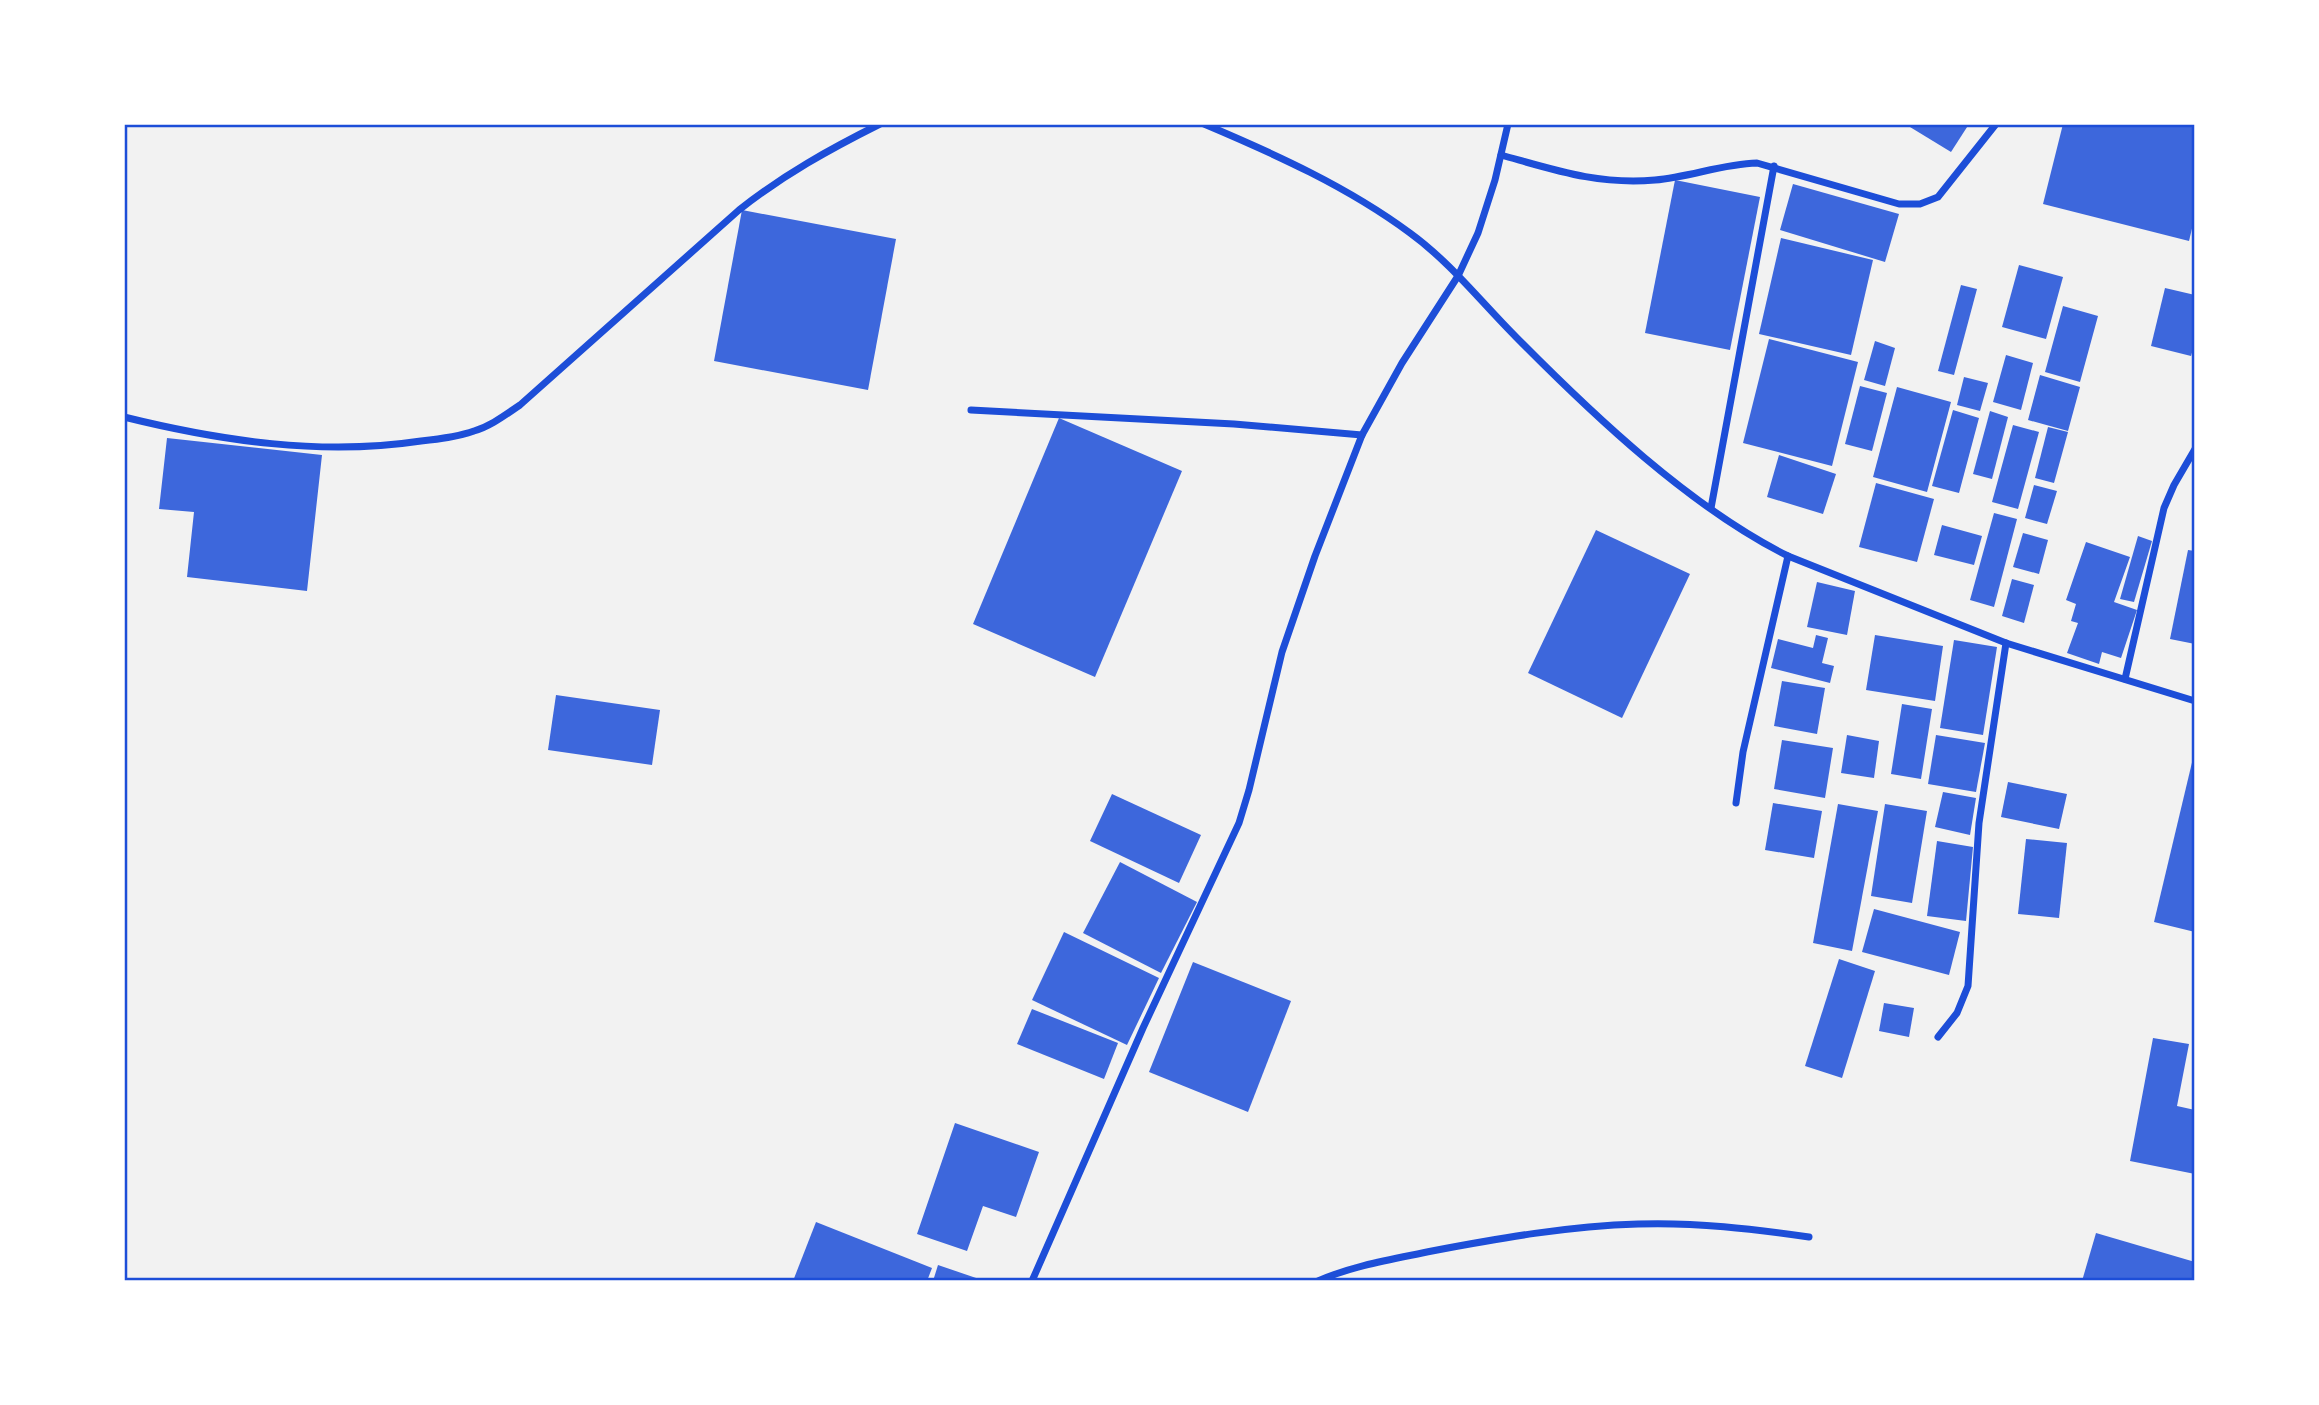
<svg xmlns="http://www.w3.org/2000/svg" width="2319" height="1405" viewBox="0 0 2319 1405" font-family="Manrope,sans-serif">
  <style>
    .building { fill: #3d67dc }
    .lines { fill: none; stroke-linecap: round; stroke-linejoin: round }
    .minor { stroke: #1d4ed8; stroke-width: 7 }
    .neatline { fill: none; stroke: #1d4ed8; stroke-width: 2.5 }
  </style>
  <rect width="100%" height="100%" fill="#f2f2f2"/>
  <g class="building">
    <polygon points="1912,124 1969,124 1951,152 1910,127"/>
    <polygon points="2063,124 2195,125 2195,216 2189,241 2043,204"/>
    <polygon points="1675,180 1760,197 1730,350 1645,333"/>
    <polygon points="1793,184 1899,214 1885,262 1780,230"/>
    <polygon points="742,210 896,239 868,390 714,361"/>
    <polygon points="1781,238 1873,260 1851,355 1759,334"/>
    <polygon points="2019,265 2063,277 2046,339 2002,327"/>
    <polygon points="1961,285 1977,289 1954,375 1938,371"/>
    <polygon points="2165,288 2195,295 2195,342 2191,356 2151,346"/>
    <polygon points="2063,306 2098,316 2080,382 2045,372"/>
    <polygon points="1769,339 1858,362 1832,466 1743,443"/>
    <polygon points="1875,341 1895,348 1885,386 1864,380"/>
    <polygon points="2006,355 2033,363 2021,410 1993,402"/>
    <polygon points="2040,375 2080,387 2068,431 2028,420"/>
    <polygon points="1964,377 1988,383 1980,411 1957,405"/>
    <polygon points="1860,386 1887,393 1872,451 1845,444"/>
    <polygon points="1897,387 1951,402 1927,492 1873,477"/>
    <polygon points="1953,410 1979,418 1959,493 1932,486"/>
    <polygon points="1990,411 2008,417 1992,479 1973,474"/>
    <polygon points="1059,418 1182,471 1095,677 973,624"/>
    <polygon points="2013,425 2039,432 2018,509 1992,502"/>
    <polygon points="2048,427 2068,432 2054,483 2035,478"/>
    <polygon points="167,438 322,455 307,591 187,577 194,512 159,509"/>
    <polygon points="1779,455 1836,474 1823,514 1767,497"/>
    <polygon points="1876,483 1934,499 1917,562 1859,547"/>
    <polygon points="2034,485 2057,491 2047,524 2025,518"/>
    <polygon points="1994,513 2017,519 1994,607 1970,600"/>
    <polygon points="1942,525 1982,536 1974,565 1934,555"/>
    <polygon points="1596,530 1690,574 1622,718 1528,673"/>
    <polygon points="2023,533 2048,540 2039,574 2013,567"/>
    <polygon points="2138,536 2152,541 2134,602 2120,599"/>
    <polygon points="2086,542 2130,557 2114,602 2137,610 2121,658 2102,652 2099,664 2067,653 2078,623 2071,621 2076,604 2066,600"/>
    <polygon points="2188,550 2195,551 2195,644 2170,639"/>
    <polygon points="2012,579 2034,585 2024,623 2002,616"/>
    <polygon points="1817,582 1855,591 1847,635 1807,627"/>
    <polygon points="1816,635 1828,638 1822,663 1834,666 1830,683 1771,668 1778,639 1813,648"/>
    <polygon points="1875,635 1943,646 1935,701 1866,690"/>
    <polygon points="1954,640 1997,647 1983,735 1940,728"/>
    <polygon points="1782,681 1825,688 1817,734 1774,726"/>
    <polygon points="556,695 660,710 652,765 548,750"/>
    <polygon points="1902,704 1932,709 1921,779 1891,774"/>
    <polygon points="1847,735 1879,741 1874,778 1841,773"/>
    <polygon points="1936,735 1985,743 1976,792 1928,784"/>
    <polygon points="1782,740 1833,748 1825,798 1774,789"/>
    <polygon points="2194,754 2195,754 2195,932 2154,922"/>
    <polygon points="2008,782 2067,794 2059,829 2001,817"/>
    <polygon points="1943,792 1976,798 1970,835 1935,827"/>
    <polygon points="1112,794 1201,835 1179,883 1090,841"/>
    <polygon points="1773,803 1822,811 1814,858 1765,850"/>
    <polygon points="1838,804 1878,811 1852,951 1813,943"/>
    <polygon points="1885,804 1927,811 1912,903 1871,896"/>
    <polygon points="2026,839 2067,843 2059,918 2018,914"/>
    <polygon points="1937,841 1973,847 1966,921 1927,916"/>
    <polygon points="1120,862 1197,902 1161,973 1083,933"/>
    <polygon points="1874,909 1960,932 1949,975 1862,952"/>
    <polygon points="1064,932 1159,978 1127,1045 1032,1000"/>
    <polygon points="1839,959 1875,971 1842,1078 1805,1066"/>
    <polygon points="1193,962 1291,1001 1248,1112 1149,1072"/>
    <polygon points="1884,1003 1914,1008 1909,1037 1879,1031"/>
    <polygon points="1032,1009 1118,1043 1104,1079 1017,1044"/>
    <polygon points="2153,1038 2189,1044 2177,1106 2195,1110 2195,1174 2130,1161"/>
    <polygon points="955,1123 1039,1152 1016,1217 983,1206 967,1251 917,1234"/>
    <polygon points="816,1222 932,1268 927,1281 793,1281"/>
    <polygon points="2096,1233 2195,1262 2195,1281 2082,1281"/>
    <polygon points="938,1265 982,1280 982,1281 933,1281"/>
  </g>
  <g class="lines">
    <g class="minor">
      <path d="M1204,124C1275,154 1348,187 1410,233C1450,262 1481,302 1516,337C1593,415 1690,507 1788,556L2006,643L2195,701"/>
      <path d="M1501,155C1555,170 1598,185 1655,180C1690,177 1722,164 1757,163L1899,204H1920L1938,197L1996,124"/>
      <polyline points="971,410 1234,424 1362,435"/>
      <path d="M124,417C221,441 322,456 421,441C439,439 457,437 474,431C491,426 505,415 520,405L739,210C783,175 830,149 880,124"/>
      <polyline points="1711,508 1774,166"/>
      <polyline points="2125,679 2164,508 2174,485 2195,449"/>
      <polyline points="1736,803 1743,752 1788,556"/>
      <polyline points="1938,1037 1957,1013 1968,986 1979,823 2006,643"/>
      <polyline points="1032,1281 1143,1028 1239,823 1249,790 1282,652 1315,556 1362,435 1402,363 1458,276 1478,233 1495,180 1508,124"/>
      <path d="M1318,1281C1354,1265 1394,1259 1432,1251C1500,1238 1569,1226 1638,1224C1696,1222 1752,1229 1809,1237"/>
    </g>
  </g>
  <rect width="2319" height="1405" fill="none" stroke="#ffffff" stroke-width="252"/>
  <rect x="126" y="126" width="2067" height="1153" class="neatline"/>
</svg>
